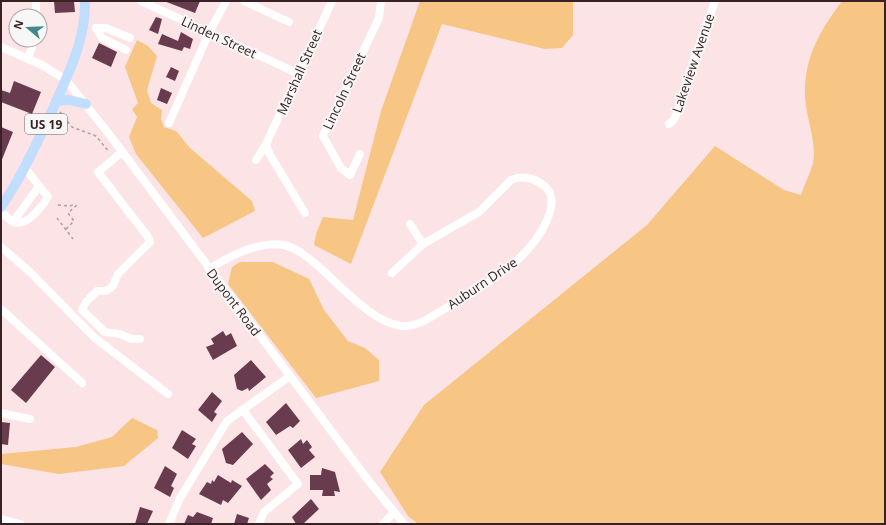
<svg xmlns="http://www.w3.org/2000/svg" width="886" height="525" viewBox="0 0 886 525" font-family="'Open Sans',sans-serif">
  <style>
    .green { fill: #f7c584 }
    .building { fill: #683b4f }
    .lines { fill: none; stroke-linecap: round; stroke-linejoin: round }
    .path { stroke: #b59d9f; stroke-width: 1.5; stroke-dasharray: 3 3; stroke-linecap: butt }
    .minor { stroke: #fff; stroke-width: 8 }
    .major { stroke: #c2defe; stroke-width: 10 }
    .labels { text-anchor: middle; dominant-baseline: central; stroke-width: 4; stroke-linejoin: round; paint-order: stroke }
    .shield { fill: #f7f7f7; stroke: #726264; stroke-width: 1 }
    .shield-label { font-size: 12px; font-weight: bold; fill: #392225 }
    .street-label { font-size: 13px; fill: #392225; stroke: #f7f7f7 }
  </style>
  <rect width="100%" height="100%" fill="#fce3e5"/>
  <g class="green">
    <polygon points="420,1 573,1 573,35 562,48 545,49 442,24 351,264 314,245 316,234 323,217 353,220 381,111"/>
    <path d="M842,1H885V524H418L408,516L380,472L424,405L647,225L715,146L784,190L801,195C804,185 810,174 813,163C817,141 806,119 805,96C804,57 820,31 842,1Z"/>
    <polygon points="137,40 148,46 157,56 147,90 151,103 162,110 161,119 164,127 176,131 190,148 252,201 255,211 203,238 136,154 129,137 137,117 132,109 138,103 125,67"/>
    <polygon points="240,262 273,262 309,279 324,310 348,341 365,348 379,360 379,381 316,398 228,284 232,267"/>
    <polygon points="132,418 157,430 158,438 124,466 59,474 1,464 1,454 76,447 112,437"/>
  </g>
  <g class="building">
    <polygon points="54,1 74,1 75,12 55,13"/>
    <polygon points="164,1 200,1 195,13"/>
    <polygon points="156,17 162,19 158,34 149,30"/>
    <polygon points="181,32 193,39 190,49 184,47 182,51 158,44 162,34 178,41"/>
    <polygon points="99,43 117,52 111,67 92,58"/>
    <polygon points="171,67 179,71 175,81 166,77"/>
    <polygon points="14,81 41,92 32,114 1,102 1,90 10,93"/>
    <polygon points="161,88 172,93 167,104 157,100"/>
    <polygon points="1,127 13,132 1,162"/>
    <polygon points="223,331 226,336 231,333 237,346 213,360 206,347 214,344 211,339"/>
    <polygon points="41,355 55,367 26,403 11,390"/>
    <polygon points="251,360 266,377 249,391 248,388 242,391 237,389 234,375"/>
    <polygon points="212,392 222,401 214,412 217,414 212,422 198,410"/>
    <polygon points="286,403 300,421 293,428 290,426 276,435 266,422"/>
    <polygon points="1,422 10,423 8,445 1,444"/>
    <polygon points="182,430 196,439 192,444 196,446 188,459 172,448"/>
    <polygon points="242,432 253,444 233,465 226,463 222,449"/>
    <polygon points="301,439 303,444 307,440 312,447 309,450 315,457 301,468 288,450"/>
    <polygon points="265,464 274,473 270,477 273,479 267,484 271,490 261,500 246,479"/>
    <polygon points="165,466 177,474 171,486 174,488 170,497 154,488"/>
    <polygon points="322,468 335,472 340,492 334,491 335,496 322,496 323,490 310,490 310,475 321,475"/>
    <polygon points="218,475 231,483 232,480 242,486 228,503 223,500 221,505 199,494 207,482 211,484 212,480 214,482"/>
    <polygon points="311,499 319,509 303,524 296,524 292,517"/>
    <polygon points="140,507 153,511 147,524 135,524"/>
    <polygon points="197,512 213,518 211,524 184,524 188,515 193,517"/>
    <polygon points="237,514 249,518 247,524 234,524"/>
  </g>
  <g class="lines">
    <g class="path">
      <polyline points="60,112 72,127 96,136 109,152"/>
      <polyline points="58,205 70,206 75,204"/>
      <polyline points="57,218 73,239"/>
      <polyline points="66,229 74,221 68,213 77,205"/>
    </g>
    <g class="minor">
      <polyline points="141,1 297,73"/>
      <polyline points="244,1 289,22"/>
      <polyline points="36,16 36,1"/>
      <polyline points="96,28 102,38 126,50"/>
      <polyline points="96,28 106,28 130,38"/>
      <polyline points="1,47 42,65 66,80 109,134 368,480 404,524"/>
      <polyline points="28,59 34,40"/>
      <polyline points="169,123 209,33 226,1"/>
      <polyline points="669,124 673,121 678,111 687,79 715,1"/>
      <polyline points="122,152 98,172 148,237 150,242 118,274 113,286 106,291 97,291 86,302 82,310 105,332 120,334 132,339 140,339"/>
      <polyline points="360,154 350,175 341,168 323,136 379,18 381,1"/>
      <polyline points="256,160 266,144"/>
      <path d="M1,212C5,215 9,220 14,222C27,227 42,206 48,197L25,168"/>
      <polyline points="305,213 269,153 266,144 332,1"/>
      <polyline points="13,222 39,186"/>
      <polyline points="410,224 423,244"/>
      <polyline points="1,247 30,272 95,338 168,394"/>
      <path d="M209,269C230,256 258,241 284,245C297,248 307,257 317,265C339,284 376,327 406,326C413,326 420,323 426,320C470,293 534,264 550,212C553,202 552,191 543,185C534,178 522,175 511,180L479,212L423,244L392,273"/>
      <polyline points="1,309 82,383"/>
      <polyline points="243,410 298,484 264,512 259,524"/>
      <polyline points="1,413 30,419"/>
      <polyline points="1,519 20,524"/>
      <polyline points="169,524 180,498 227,421 290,376"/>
      <polyline points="383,524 394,512"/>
    </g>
    <g class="major">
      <polyline points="56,101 69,100 86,104"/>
      <path d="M1,207C22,176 37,143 53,109C68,74 86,40 85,1"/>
    </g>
  </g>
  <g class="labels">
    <rect class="shield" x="25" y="114" width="42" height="20" rx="3"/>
    <g class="shield-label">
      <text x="46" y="124">US 19</text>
    </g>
    <g class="street-label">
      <text transform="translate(219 37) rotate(25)">Linden Street</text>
      <text transform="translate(693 63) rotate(-71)">Lakeview Avenue</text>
      <text transform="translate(299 72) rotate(-66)">Marshall Street</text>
      <text transform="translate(344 91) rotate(-65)">Lincoln Street</text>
      <text transform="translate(482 283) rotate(-34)">Auburn Drive</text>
      <text transform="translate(234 302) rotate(53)">Dupont Road</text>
    </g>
  </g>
  <rect width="886" height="525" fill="none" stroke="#392225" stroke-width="4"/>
  <g transform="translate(28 28) rotate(289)"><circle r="19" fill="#f7f7f7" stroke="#aba2a3"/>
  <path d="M0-3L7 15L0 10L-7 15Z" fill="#428a88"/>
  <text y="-6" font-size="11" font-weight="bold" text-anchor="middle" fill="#392225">N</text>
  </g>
</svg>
